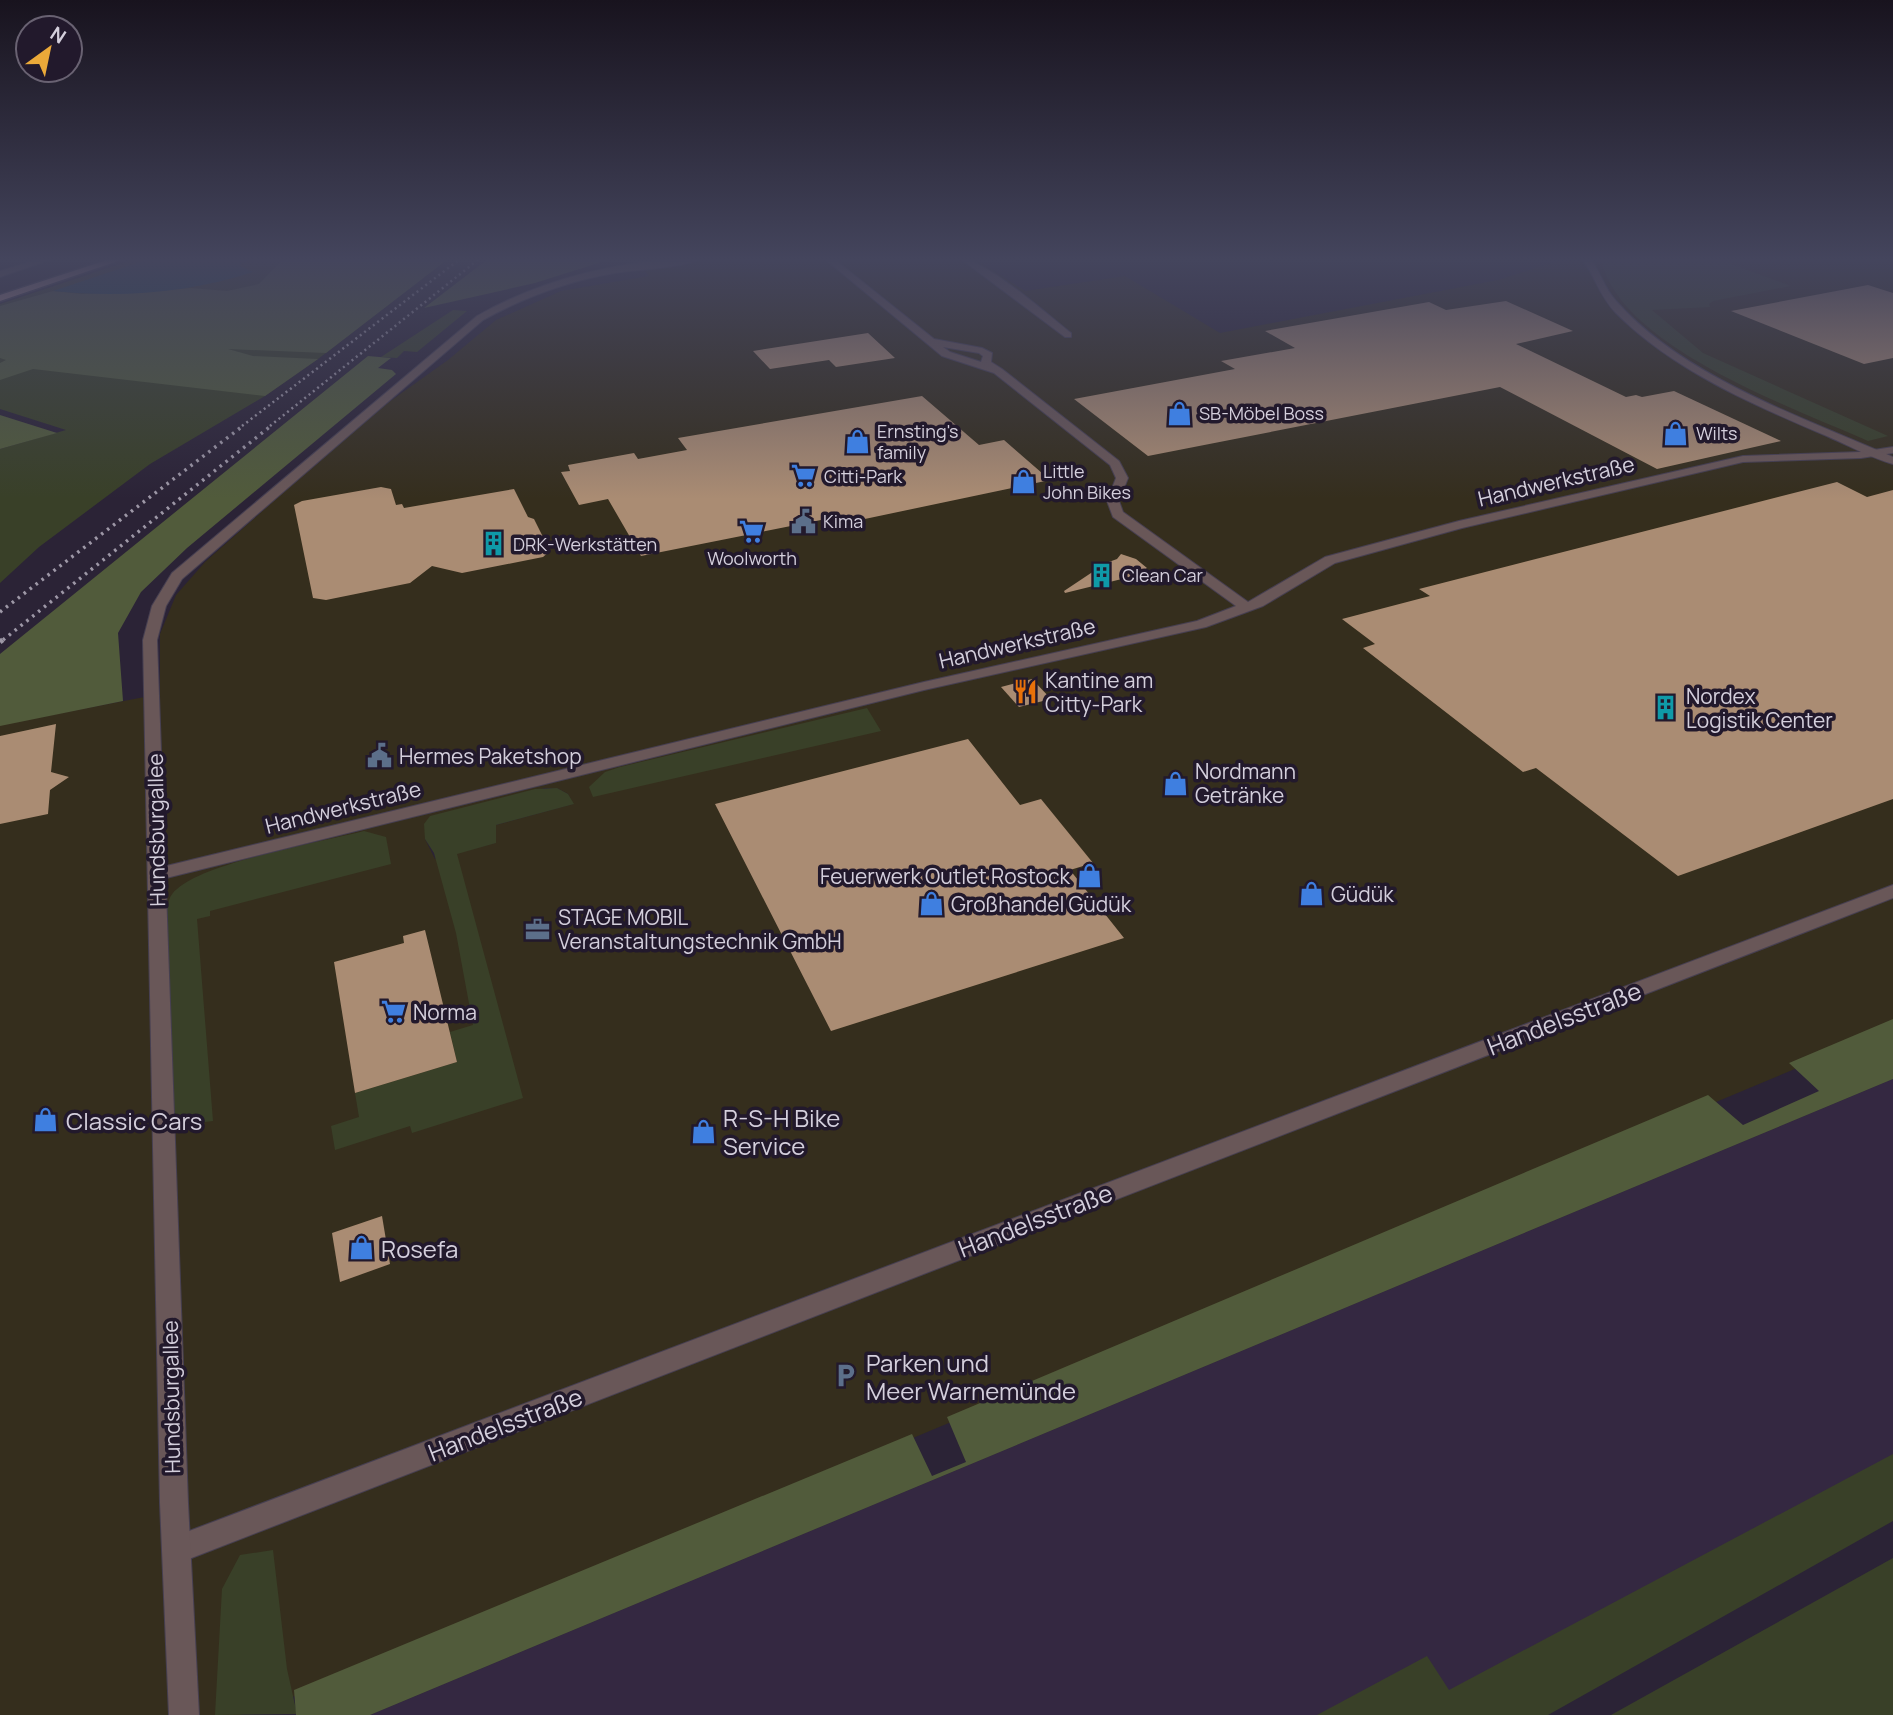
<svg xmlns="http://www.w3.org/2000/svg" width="1893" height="1715" viewBox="0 0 1893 1715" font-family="Manrope,sans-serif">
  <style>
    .commercial { fill: #352e1d; fill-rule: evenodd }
    .built { fill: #342841 }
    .green { fill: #394028 }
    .forest { fill: #515b3b }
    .water { fill: #1c4352 }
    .building { fill: #aa8c73 }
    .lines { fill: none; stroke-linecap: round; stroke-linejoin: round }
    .minor-casing { stroke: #463f51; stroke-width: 2 }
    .tertiary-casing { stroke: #463f51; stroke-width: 2 }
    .trunk-casing { stroke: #463f51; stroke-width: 3 }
    .minor { fill: #695758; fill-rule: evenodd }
    .tertiary { fill: #695758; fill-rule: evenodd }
    .trunk { fill: #b68f91; fill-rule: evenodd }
    .rail-far2 { stroke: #9e98a7; stroke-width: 2.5; stroke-dasharray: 2 3.5; stroke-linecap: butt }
    .rail-far1 { stroke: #9e98a7; stroke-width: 3.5; stroke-dasharray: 2.5 5; stroke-linecap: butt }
    .rail { stroke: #9e98a7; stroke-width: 5; stroke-dasharray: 3.5 6; stroke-linecap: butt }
    .labels { text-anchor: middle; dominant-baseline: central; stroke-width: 7; stroke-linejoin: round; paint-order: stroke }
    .far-poi-label { font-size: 18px; fill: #d4cfdc; stroke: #22192c; text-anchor: start }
    .street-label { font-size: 21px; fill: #d4cfdc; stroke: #22192c }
    .poi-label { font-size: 21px; fill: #d4cfdc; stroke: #22192c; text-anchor: start }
    .near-street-label { font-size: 24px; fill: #d4cfdc; stroke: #22192c }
    .near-poi-label { font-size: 24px; fill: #d4cfdc; stroke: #22192c; text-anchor: start }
  </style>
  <rect width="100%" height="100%" fill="#2b2336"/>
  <path class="commercial" d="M714,259H975L1025,291L1125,276L1220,333L1498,280L1557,261L1893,259V1028L301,1694L240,1715H0V725L160,694V634L176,595L205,562L368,417L448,360L496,320L561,291L649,276L645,271L665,265ZM544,788H557L568,794L573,804L496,825L495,843L435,859L425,839Z"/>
  <polygon class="built" points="1893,1079 1893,1490 1494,1715 370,1715"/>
  <g class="green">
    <polygon points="135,259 448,259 318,359 265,396 150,464 39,547 0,583 0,449 66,430 0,409 0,304"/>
    <path d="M1601,259H1717L1791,286L1713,301L1709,304L1710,307L1652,310L1703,353L1888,436L1868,441C1794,408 1618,346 1601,259Z"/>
    <polygon points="453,310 467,311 417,352 404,351 397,358 381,357"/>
    <polygon points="867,708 881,731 593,797 589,787 605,772 620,767"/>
    <polygon points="557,788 568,794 574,804 496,825 496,843 457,854 523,1098 412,1133 410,1126 335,1150 331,1126 359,1117 355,1093 457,1062 450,1032 473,1025 456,933 434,853 425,839 424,824 430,816 535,789"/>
    <path d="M364,831L386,837L391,864L210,911V916L197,919L213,1121L179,1125L174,1119L166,913C168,903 169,895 177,889C207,862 321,842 364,831Z"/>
    <polygon points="1893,1454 1893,1521 1548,1715 1317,1715 1427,1656 1449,1690"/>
    <polygon points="273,1550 287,1669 297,1714 215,1715 222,1589 240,1555"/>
    <polygon points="1893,1558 1893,1715 1611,1715"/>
  </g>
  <g class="forest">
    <polygon points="286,259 448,259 326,353 228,349 253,356 318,359 265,396 33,369 0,380 0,363 6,360 0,358 0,306 53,291 82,294 191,288 227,291 259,284 281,261"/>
    <polygon points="488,259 611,259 535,283 424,308"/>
    <polygon points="368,356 391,358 378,368 392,370 396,374 187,548 141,592 118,633 123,701 0,726 0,654"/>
    <polygon points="0,415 57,433 0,449"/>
    <polygon points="1893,1019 1893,1079 370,1715 296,1715 294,1690 912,1434 932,1476 966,1462 947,1417 1708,1095 1743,1125 1819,1091 1789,1063"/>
  </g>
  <path class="water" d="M149,259H251L238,265L253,272C190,293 119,298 53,291Z"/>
  <g class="building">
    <polygon points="1868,285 1893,293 1893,358 1864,364 1731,311"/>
    <polygon points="1506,301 1573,331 1516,344 1626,397 1636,395 1642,397 1674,391 1781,441 1657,469 1500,387 1148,456 1074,399 1235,369 1221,361 1295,348 1265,331 1429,302 1446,310"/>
    <polygon points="868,333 895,358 836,367 829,360 770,369 753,351"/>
    <polygon points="922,396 979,445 1004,440 1050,480 841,524 821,520 641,556 608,499 579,505 561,472 570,471 568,465 634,453 638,459 687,450 678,438"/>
    <polygon points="1837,482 1867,497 1893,490 1893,799 1678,876 1536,768 1523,772 1363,648 1375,644 1342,619 1430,596 1419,589"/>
    <polygon points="381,487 391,489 396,505 402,504 404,508 514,489 528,517 534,519 550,551 543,557 462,573 432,566 410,583 326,600 313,598 294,505 302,501"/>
    <polygon points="1121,554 1136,559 1147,568 1134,576 1065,593 1064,591 1106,563 1117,559"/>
    <polygon points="1032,679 1051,699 1019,707 1001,687"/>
    <polygon points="56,724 51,772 69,777 50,790 48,814 0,824 0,736"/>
    <polygon points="968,739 1020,805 1041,799 1093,863 1070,870 1124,938 831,1031 715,804"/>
    <polygon points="425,930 457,1062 355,1093 334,962 404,943 403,936"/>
    <polygon points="382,1216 390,1264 340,1282 332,1233"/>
  </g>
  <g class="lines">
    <defs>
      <g id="minor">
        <polygon points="39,259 52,259 0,277 0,271"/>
        <path d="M825,259H834L934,339L982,348L992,353L991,362L1002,369L1119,461L1128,478L1119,501L1123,512L1248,602L1325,557L1459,521L1743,456L1861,452L1893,447V453L1861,458L1743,462L1462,528L1335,563L1263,606L1206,627L924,690L158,880L152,878L149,874L152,870L158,868L924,682L1197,621L1236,606L1113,517L1107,501L1116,478L1110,465L994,373L942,356ZM943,347L979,353L983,356L981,362L950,352Z"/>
        <path d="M961,259C985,259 1049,316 1071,333V337H1065Z"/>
        <polygon points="1893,885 1893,898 176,1564 166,1560 162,1550 166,1540 176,1536"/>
      </g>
      <g id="tertiary">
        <path d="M700,259C687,267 634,270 615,273C568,281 525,297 483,320L182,579L166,606L157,640L188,1503L199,1715H169L160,1503L143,640L152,606L172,573L477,316C544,278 623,259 700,259Z"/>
        <path d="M1582,259L1591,260C1601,273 1604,288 1616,301C1683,377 1802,417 1893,457V464C1871,458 1850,446 1829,437C1754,405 1674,371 1616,313C1598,294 1595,275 1582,259Z"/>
      </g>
      <polygon id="trunk" points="110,259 124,259 0,301 0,295"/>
    </defs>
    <use href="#minor" class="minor-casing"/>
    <use href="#tertiary" class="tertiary-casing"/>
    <use href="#trunk" class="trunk-casing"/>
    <use href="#minor" class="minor"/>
    <use href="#tertiary" class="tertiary"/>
    <use href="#trunk" class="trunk"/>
    <g class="rail-far2">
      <polyline points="242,426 460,259"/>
      <polyline points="270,426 479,259"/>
    </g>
    <g class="rail-far1">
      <polyline points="0,612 244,425"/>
      <polyline points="3,640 272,425"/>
    </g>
    <polyline class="rail" points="0,642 5,638"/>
  </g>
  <linearGradient id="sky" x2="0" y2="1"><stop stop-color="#18131e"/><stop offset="0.52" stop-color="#44455d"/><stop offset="1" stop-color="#44455d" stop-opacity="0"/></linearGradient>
  <rect width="1893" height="499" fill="url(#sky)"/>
  <defs>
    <symbol id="shop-bare" viewBox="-9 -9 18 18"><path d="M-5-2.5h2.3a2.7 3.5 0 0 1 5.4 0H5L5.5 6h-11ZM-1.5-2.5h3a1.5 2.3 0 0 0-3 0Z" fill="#3f7fe0" stroke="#22192c" stroke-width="2.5" paint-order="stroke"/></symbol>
    <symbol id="supermarket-bare" viewBox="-9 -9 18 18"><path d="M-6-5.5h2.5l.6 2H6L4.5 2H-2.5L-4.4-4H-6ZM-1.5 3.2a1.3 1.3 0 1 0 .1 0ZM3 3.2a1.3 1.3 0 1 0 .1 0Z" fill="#3f7fe0" stroke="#22192c" stroke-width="2.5" paint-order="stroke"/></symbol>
    <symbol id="civic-bare" viewBox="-9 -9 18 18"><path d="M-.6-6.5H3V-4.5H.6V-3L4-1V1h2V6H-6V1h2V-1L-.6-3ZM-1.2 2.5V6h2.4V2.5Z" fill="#5c6f8a" stroke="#22192c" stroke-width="2.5" paint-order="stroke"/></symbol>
    <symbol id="building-bare" viewBox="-9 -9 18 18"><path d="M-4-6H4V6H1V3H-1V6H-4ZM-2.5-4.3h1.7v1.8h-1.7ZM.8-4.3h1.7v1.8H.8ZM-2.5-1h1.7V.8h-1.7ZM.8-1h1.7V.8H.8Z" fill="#0f9aa8" stroke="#22192c" stroke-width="2.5" paint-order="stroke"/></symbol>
    <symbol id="restaurant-bare" viewBox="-9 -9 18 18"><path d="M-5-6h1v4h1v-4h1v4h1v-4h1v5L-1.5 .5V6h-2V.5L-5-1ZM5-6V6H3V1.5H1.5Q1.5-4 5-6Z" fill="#e8710a" stroke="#22192c" stroke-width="2.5" paint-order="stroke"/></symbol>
    <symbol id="office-bare" viewBox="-9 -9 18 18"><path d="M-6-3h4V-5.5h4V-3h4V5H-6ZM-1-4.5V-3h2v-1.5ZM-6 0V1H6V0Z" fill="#5c6f8a" stroke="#22192c" stroke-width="2.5" paint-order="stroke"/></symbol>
    <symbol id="parking-bare" viewBox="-9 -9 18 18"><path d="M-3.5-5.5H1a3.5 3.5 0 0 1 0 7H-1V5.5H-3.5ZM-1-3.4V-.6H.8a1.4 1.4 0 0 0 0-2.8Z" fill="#5c6f8a" stroke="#22192c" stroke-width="2.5" paint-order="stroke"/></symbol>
  </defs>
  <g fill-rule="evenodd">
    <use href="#shop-bare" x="1162" y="396" width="35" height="35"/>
    <use href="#shop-bare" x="1658" y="416" width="35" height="35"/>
    <use href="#shop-bare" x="840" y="424" width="35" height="35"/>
    <use href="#supermarket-bare" x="786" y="458" width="35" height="35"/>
    <use href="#shop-bare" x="1006" y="464" width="35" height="35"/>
    <use href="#civic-bare" x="786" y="504" width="35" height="35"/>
    <use href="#supermarket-bare" x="734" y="514" width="35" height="35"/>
    <use href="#building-bare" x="476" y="526" width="35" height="35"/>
    <use href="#building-bare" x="1084" y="558" width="35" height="35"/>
    <use href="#restaurant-bare" x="1008" y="674" width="35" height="35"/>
    <use href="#building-bare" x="1648" y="690" width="35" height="35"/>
    <use href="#civic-bare" x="362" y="738" width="35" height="35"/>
    <use href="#shop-bare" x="1158" y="766" width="35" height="35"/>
    <use href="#shop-bare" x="1072" y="858" width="35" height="35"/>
    <use href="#shop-bare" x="1294" y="876" width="35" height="35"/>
    <use href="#shop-bare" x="914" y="886" width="35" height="35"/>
    <use href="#office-bare" x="520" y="912" width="35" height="35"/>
    <use href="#supermarket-bare" x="376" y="994" width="35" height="35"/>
    <use href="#shop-bare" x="28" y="1102" width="35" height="35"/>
    <use href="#shop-bare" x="686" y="1114" width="35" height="35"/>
    <use href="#shop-bare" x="344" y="1230" width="35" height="35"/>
    <use href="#parking-bare" x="828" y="1358" width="35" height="35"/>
  </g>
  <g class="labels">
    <g class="far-poi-label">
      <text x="1199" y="413">SB-Möbel Boss</text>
      <text x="877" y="431">Ernsting's<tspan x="877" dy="21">family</tspan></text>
      <text x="1696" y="433">Wilts</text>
      <text x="1043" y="471">Little<tspan x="1043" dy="21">John Bikes</tspan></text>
      <text x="824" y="476">Citti-Park</text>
      <text x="823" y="521">Kima</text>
      <text x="513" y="544">DRK-Werkstätten</text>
      <text x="752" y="558" text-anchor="middle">Woolworth</text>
      <text x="1122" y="575">Clean Car</text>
    </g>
    <g class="street-label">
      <text transform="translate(1556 481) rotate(-13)">Handwerkstraße</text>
      <text transform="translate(1017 643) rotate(-13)">Handwerkstraße</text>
      <text transform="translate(343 807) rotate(-14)">Handwerkstraße</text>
      <text transform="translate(156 830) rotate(-91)">Hundsburgallee</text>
      <text transform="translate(171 1397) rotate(-91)">Hundsburgallee</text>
    </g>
    <g class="poi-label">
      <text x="1045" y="680">Kantine am<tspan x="1045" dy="24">Citty-Park</tspan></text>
      <text x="1686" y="696">Nordex<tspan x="1686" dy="24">Logistik Center</tspan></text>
      <text x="399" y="756">Hermes Paketshop</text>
      <text x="1195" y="771">Nordmann<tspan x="1195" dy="24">Getränke</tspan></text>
      <text x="1070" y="876" text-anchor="end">Feuerwerk Outlet Rostock</text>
      <text x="1331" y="894">Güdük</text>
      <text x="951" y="904">Großhandel Güdük</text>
      <text x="558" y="917">STAGE MOBIL<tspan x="558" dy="24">Veranstaltungstechnik GmbH</tspan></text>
      <text x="413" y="1012">Norma</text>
    </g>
    <g class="near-street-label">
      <text transform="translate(1564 1018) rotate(-21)">Handelsstraße</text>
      <text transform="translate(1035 1220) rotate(-21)">Handelsstraße</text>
      <text transform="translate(505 1424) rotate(-21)">Handelsstraße</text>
    </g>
    <g class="near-poi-label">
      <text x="723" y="1117">R-S-H Bike<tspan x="723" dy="28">Service</tspan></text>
      <text x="66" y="1120">Classic Cars</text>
      <text x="381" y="1248">Rosefa</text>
      <text x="866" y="1362">Parken und<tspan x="866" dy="28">Meer Warnemünde</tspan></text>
    </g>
  </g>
  <g transform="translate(49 49) rotate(33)"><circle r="33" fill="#22192c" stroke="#696272" stroke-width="2"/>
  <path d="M0-5L12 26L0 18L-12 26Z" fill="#eba939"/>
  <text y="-10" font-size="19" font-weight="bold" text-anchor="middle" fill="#d4cfdc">N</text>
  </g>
</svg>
